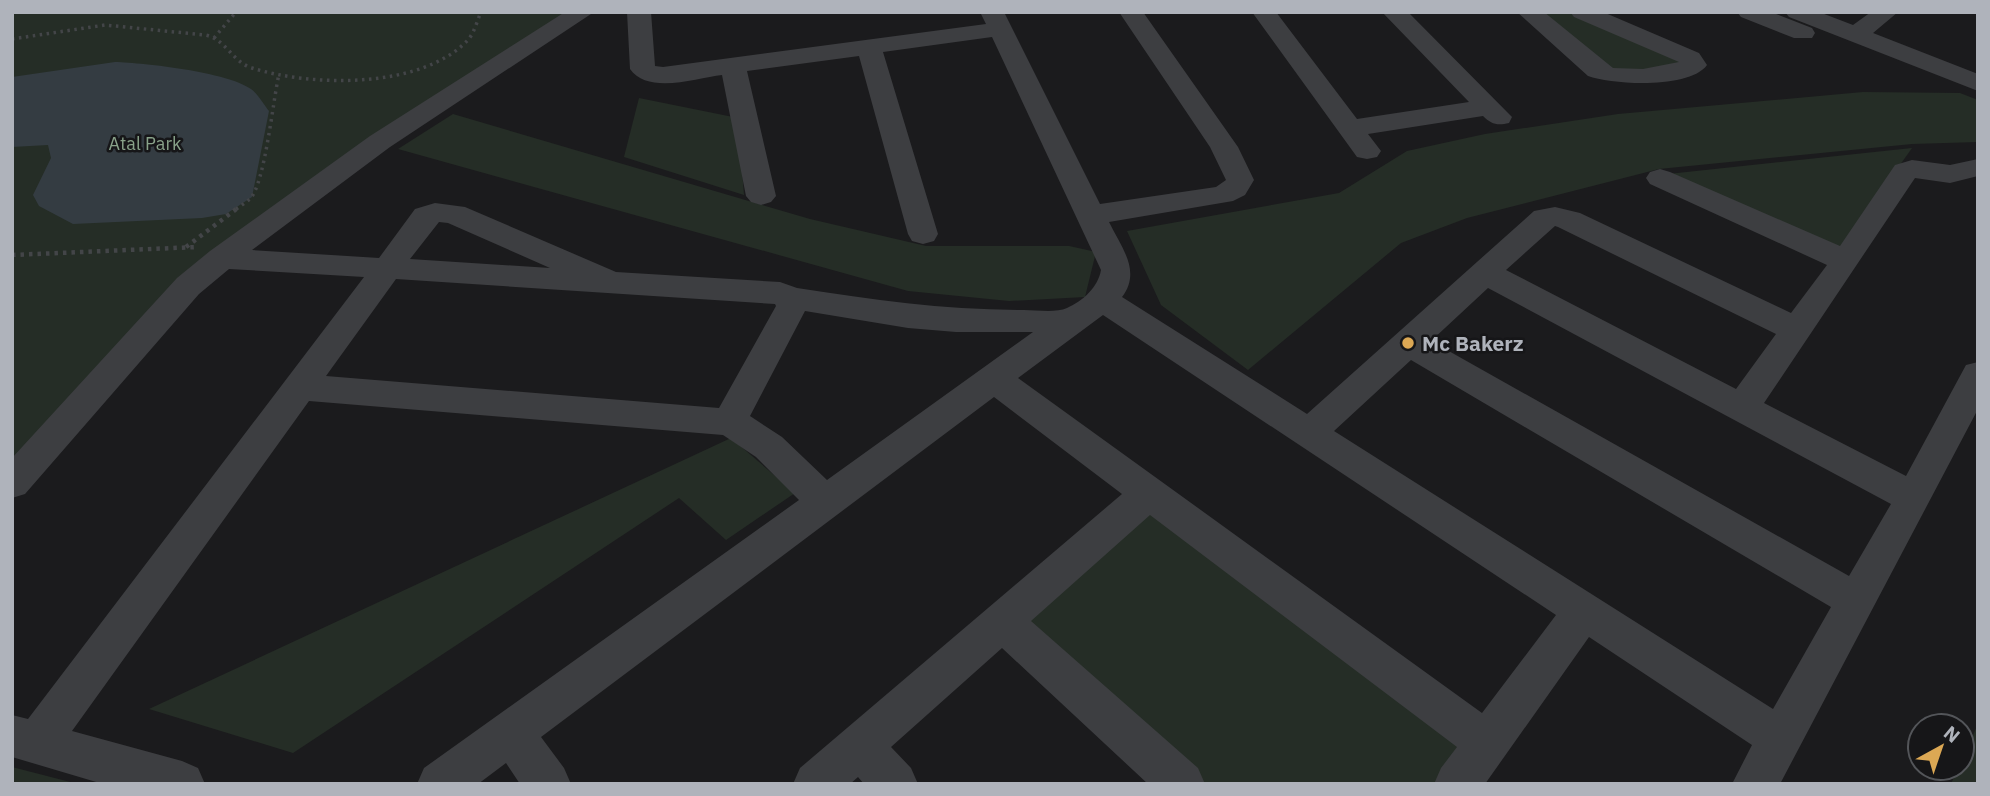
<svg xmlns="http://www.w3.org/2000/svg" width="1990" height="796" viewBox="0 0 1990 796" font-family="'IBM Plex Sans',sans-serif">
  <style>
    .green { fill: #252d26 }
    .water { fill: #343c42 }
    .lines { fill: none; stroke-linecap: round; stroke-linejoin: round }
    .path-far1 { stroke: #434548; stroke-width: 3.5; stroke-dasharray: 2.5 4.5; stroke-linecap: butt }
    .path { stroke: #434548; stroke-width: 4.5; stroke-dasharray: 3.5 5; stroke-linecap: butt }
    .minor { fill: #3d3e41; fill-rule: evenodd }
    .poi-dot { fill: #dca854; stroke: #161618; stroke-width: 2.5 }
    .labels { text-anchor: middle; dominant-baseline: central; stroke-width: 5; stroke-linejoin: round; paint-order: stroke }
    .far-park-label { font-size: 18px; fill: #89a38a; stroke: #161618 }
    .poi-label { font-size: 21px; font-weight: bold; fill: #afb3bb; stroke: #161618; text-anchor: start }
  </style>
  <rect width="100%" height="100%" fill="#1b1b1d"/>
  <g class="green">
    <polygon points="12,12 569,12 209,256 12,469"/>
    <polygon points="1538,12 1572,12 1690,64 1611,73"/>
    <polygon points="1863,92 1960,93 1978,100 1978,142 1912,144 1659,169 1467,218 1401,243 1248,370 1161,305 1127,231 1339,193 1407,151 1485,134 1618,114"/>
    <polygon points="639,98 738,118 744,195 624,157"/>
    <polygon points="453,114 810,219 926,246 1069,246 1096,252 1085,297 1009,301 908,291 398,149"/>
    <polygon points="1912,148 1840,250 1668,174"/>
    <polygon points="731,438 795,493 726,540 679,498 293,753 149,709"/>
    <polygon points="1146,508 1463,748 1436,784 1206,784 1019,619"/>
    <polygon points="1978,724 1978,784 1951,784 1958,768 1962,768 1962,760"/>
    <polygon points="12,767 78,784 12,784"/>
  </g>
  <path class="water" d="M115,62C145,63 227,72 251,89C258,94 264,105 269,111L252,197L226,214L202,218L73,224L39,206L33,195L51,158L48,145L12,147V77Z"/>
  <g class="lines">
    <g class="path-far1">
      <polyline points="214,38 236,12"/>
      <path d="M12,39L105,25L205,35C226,39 232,62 252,68C312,87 420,89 467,41C474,34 477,21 481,12"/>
      <path d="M236,209C241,206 246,202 250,199C265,183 273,100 279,74"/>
    </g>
    <g class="path">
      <polyline points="186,247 239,207"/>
      <polyline points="12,255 197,247"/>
    </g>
    <g class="minor">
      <path d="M565,12H594L390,147L252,250L379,258L415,209L435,203L465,207L616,272L780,282L797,288C875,300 945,310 1024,310C1036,310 1056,313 1067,308C1083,301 1098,287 1101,270L992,37L883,52L938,234L934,241L923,244L912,241L908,234L859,56L747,71L776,196L771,202L761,205L751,202L746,196L722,75C697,78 648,95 630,69L627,12H651L655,66L663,67L986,24L980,12H1004L1100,204L1216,187L1226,180L1210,147L1119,12H1143L1238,147L1254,180L1245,195L1233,201L1109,222C1121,247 1142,271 1122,297L1307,414L1534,211L1555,207L1580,213L1791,313L1827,265L1650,184L1646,178L1650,172L1660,169L1670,172L1840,246L1895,165L1912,160L1950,165L1978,159V176L1950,183L1915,178L1764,403L1906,476L1966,365L1978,362V409L1780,784H1732L1752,745L1589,637L1485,784H1434L1441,768L1457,747L1150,515L1031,621L1198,768L1205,784H1148L1002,648L891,747L911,768L918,784H864L858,777L850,784H793L800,768L1122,494L994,397L541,737L564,768L571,784H520L506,763L478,784H417L424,768L799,500L756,457L723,435L309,401L72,731L182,761L198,768L205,784H103L12,757V715L28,719L364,277L229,269L199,294L25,494L12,498V458L177,278L210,251L370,136ZM439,222L448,223L550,268L410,259ZM1555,226L1558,227L1776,334L1736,389L1506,270ZM396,279L775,304L776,306L719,408L326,376ZM1488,288L1891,504L1849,576L1431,341ZM805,311L908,328L956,332H1033L827,480L782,437L750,416ZM1103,315L1556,615L1482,713L1018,378ZM1411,360L1831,607L1773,709L1334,431Z"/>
      <path d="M1252,12H1276L1357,119L1469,102L1382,12H1408L1512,117L1509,123C1497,126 1491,124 1483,116L1368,134L1381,151L1377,157L1367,159L1357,157Z"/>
      <path d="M1517,12H1544L1613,68L1643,69L1679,62L1574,17L1570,12H1603L1699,53L1707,65C1690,89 1613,85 1588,76Z"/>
      <polygon points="1737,12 1771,12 1812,28 1815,33 1812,38 1794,38 1741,17"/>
      <polygon points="1785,12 1819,12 1853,25 1871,12 1898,12 1873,33 1978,74 1978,91 1789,17"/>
    </g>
  </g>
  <circle class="poi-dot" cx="1408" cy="343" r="7"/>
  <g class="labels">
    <g class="far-park-label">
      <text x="145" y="143">Atal Park</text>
    </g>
    <g class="poi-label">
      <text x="1422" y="343">Mc Bakerz</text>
    </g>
  </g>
  <rect width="1990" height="796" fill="none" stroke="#afb3bb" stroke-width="28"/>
  <g transform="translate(1941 747) rotate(40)"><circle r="33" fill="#161618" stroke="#535559" stroke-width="2"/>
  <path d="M0-5L12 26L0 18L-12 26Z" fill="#dca854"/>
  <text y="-10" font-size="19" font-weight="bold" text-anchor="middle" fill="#afb3bb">N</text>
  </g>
</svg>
